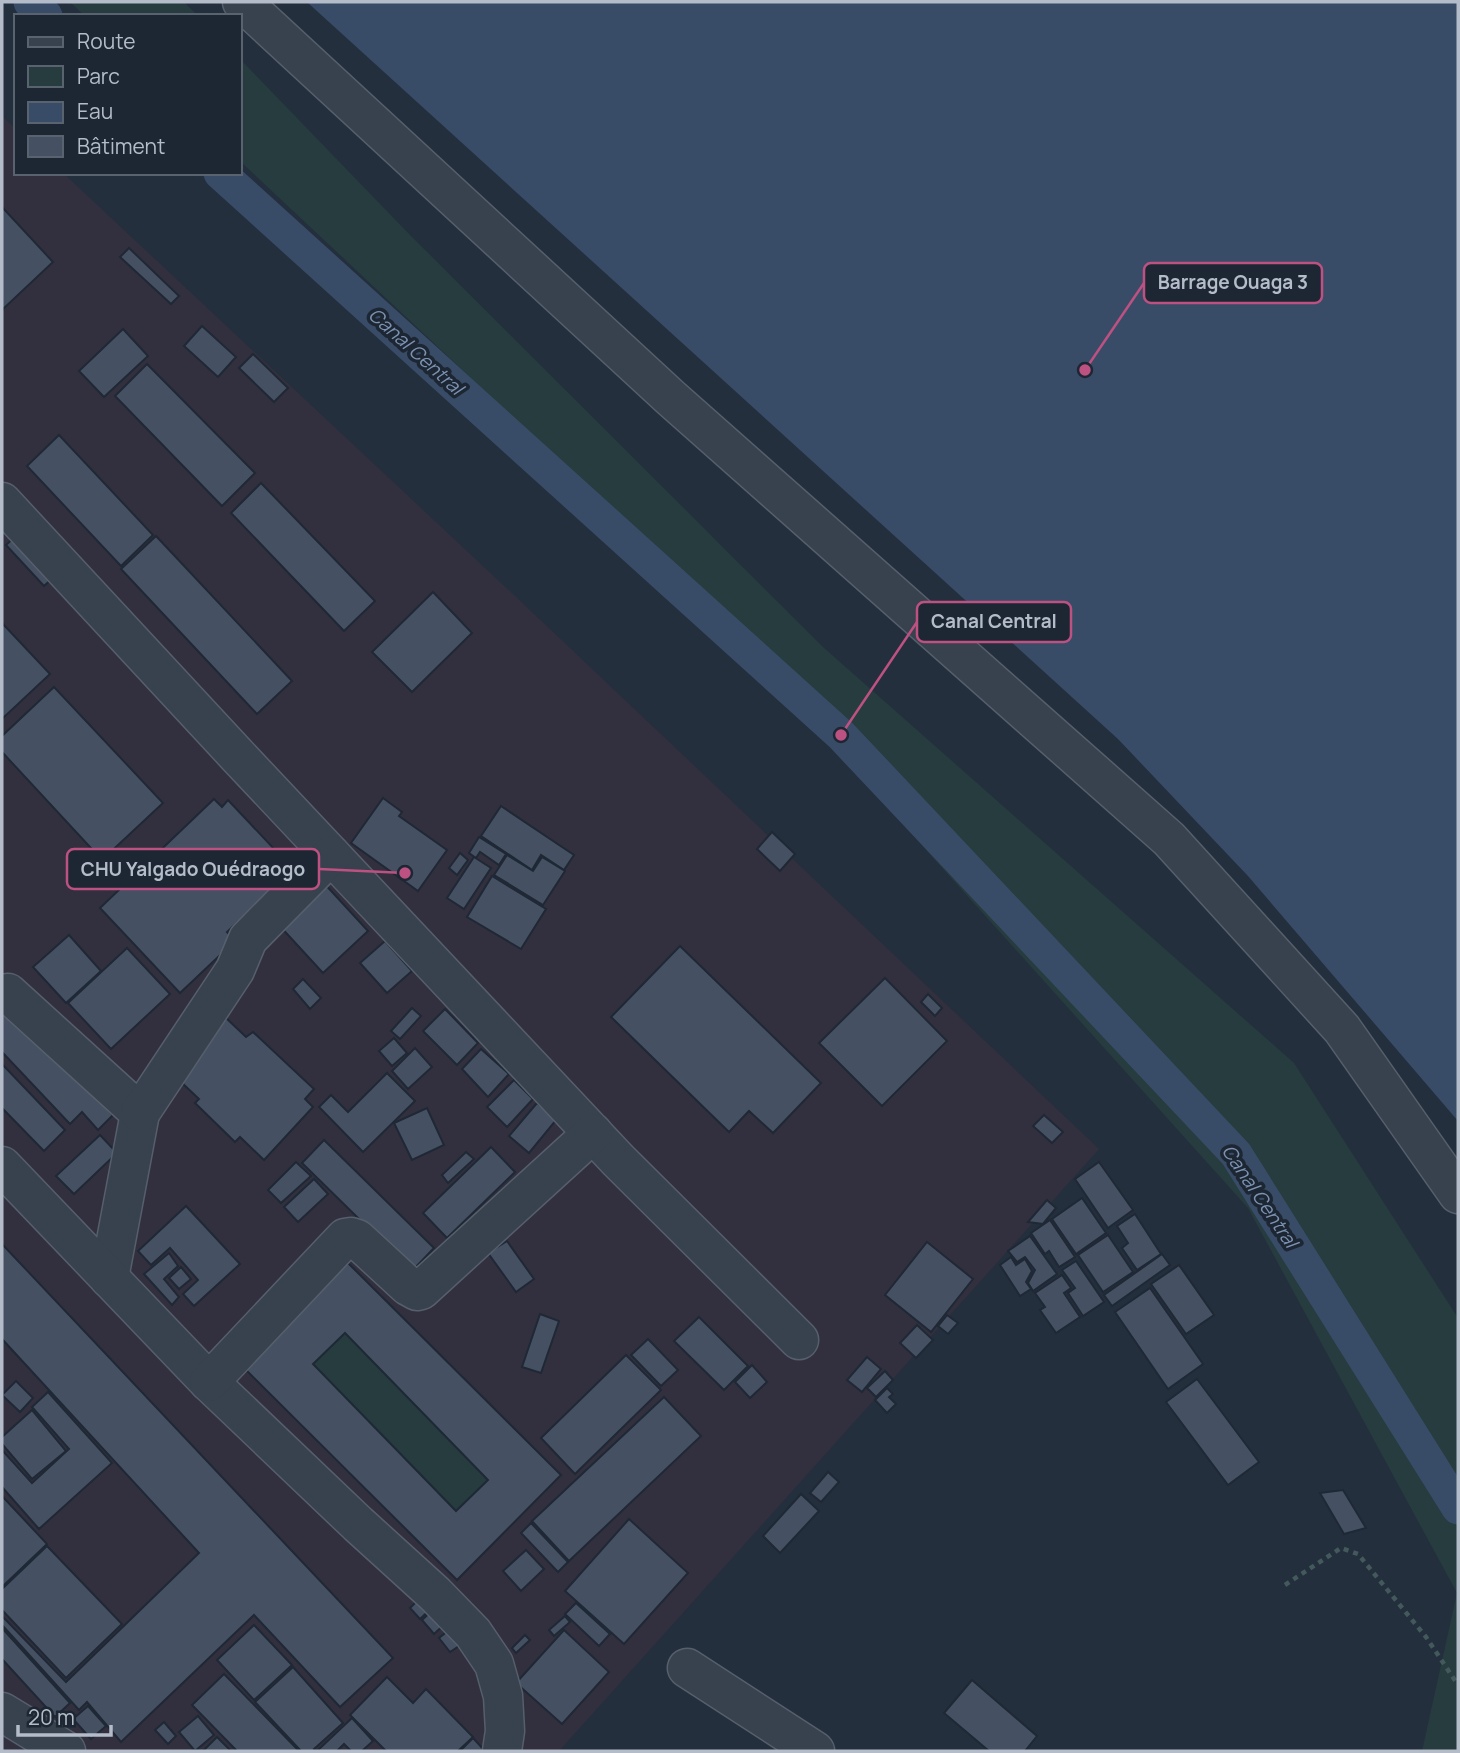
<svg xmlns="http://www.w3.org/2000/svg" width="1460" height="1753" viewBox="0 0 1460 1753" font-family="Manrope,sans-serif">
  <style>
    .medical { fill: #32303f }
    .green { fill: #263c3f }
    .water { fill: #394c67 }
    .lines { fill: none; stroke-linecap: round; stroke-linejoin: round }
    .canal { stroke: #394c67; stroke-width: 33 }
    .building { fill: #455162; stroke: #1f2835; stroke-width: 2; fill-rule: evenodd }
    .minor-casing { stroke: #565f6c; stroke-width: 41 }
    .path { stroke: #44595c; stroke-width: 4.5; stroke-dasharray: 5 5; stroke-linecap: butt }
    .minor { stroke: #38414e; stroke-width: 38 }
    .labels { text-anchor: middle; dominant-baseline: central; stroke-width: 7; stroke-linejoin: round; paint-order: stroke }
    .water-label { font-size: 19px; font-style: italic; fill: #7c92b1; stroke: #1d2633 }
    .leader { fill: none; stroke: #bd5182; stroke-width: 2.5 }
    .callout-dot { fill: #bd5182; stroke: #1d2633; stroke-width: 2.5 }
    .callout { fill: #1d2633; stroke: #bd5182; stroke-width: 2.5 }
    .callout-label { font-size: 19px; text-anchor: middle; font-weight: bold; fill: #b4bcc9 }
  </style>
  <rect width="100%" height="100%" fill="#242f3e"/>
  <polygon class="medical" points="2,116 16,129 16,173 63,173 516,597 1099,1149 559,1751 2,1751"/>
  <g class="green">
    <polygon points="70,2 184,2 198,16 85,16"/>
    <polygon points="240,59 410,235 823,647 1294,1063 1458,1318 1458,1751 1422,1751 1457,1593 1248,1208 670,565 240,161"/>
    <polygon points="345,1333 488,1480 456,1511 313,1364"/>
  </g>
  <polygon class="water" points="307,2 1458,2 1458,1121 1248,876 1118,739"/>
  <g class="lines">
    <g class="canal">
      <polyline points="30,2 46,16"/>
      <polyline points="220,173 841,735 1236,1154 1458,1508"/>
    </g>
  </g>
  <g class="building">
    <polygon points="2,207 53,262 2,310"/>
    <polygon points="129,248 179,296 171,304 120,257"/>
    <polygon points="202,326 236,357 218,377 184,346"/>
    <polygon points="123,329 148,356 104,397 79,371"/>
    <polygon points="253,354 288,388 274,402 239,368"/>
    <polygon points="147,364 255,473 222,506 115,396"/>
    <polygon points="59,435 153,535 121,566 27,466"/>
    <polygon points="261,483 375,601 344,631 231,513"/>
    <polygon points="18,534 56,575 44,586 6,545"/>
    <polygon points="156,536 292,681 257,714 121,569"/>
    <polygon points="433,592 472,633 412,692 372,652"/>
    <polygon points="2,623 50,674 2,719"/>
    <polygon points="54,687 163,803 102,860 2,752 2,736"/>
    <polygon points="383,798 402,812 399,816 447,850 418,891 351,843"/>
    <polygon points="214,799 222,807 228,800 293,869 227,932 235,941 180,993 100,908"/>
    <polygon points="501,806 574,855 564,870 541,855 532,870 481,836"/>
    <polygon points="772,832 795,854 780,871 757,849"/>
    <polygon points="479,837 506,854 499,865 480,852 476,858 469,853"/>
    <polygon points="460,853 468,860 457,875 449,868"/>
    <polygon points="507,855 533,871 542,857 565,871 543,905 494,875"/>
    <polygon points="474,857 491,868 464,909 447,898"/>
    <polygon points="492,876 546,909 521,949 467,917"/>
    <polygon points="322,881 368,931 323,973 277,923"/>
    <polygon points="69,935 101,971 66,1003 33,967"/>
    <polygon points="385,941 412,971 387,993 360,963"/>
    <polygon points="680,946 821,1083 773,1133 749,1111 729,1132 611,1017"/>
    <polygon points="127,948 170,994 111,1049 68,1003"/>
    <polygon points="885,978 947,1041 882,1106 819,1043"/>
    <polygon points="303,979 321,998 310,1009 293,989"/>
    <polygon points="928,994 942,1008 935,1016 921,1002"/>
    <polygon points="4,999 113,1115 98,1130 82,1112 70,1124 2,1052 2,1002"/>
    <polygon points="412,1008 421,1016 400,1039 391,1031"/>
    <polygon points="445,1009 478,1043 457,1065 423,1031"/>
    <polygon points="225,1017 246,1037 253,1032 314,1089 305,1099 313,1107 264,1160 240,1137 235,1142 195,1103 199,1099 180,1081"/>
    <polygon points="394,1038 407,1053 392,1066 379,1051"/>
    <polygon points="415,1048 432,1067 408,1089 392,1071"/>
    <polygon points="481,1049 509,1074 488,1097 462,1069"/>
    <polygon points="2,1064 65,1130 44,1151 2,1108"/>
    <polygon points="387,1073 415,1101 363,1152 319,1107 331,1095 348,1112"/>
    <polygon points="514,1080 533,1099 507,1127 487,1107"/>
    <polygon points="537,1103 557,1119 529,1153 509,1136"/>
    <polygon points="427,1108 444,1145 412,1160 394,1123"/>
    <polygon points="1044,1115 1063,1132 1052,1143 1033,1126"/>
    <polygon points="100,1135 117,1153 74,1194 56,1176"/>
    <polygon points="324,1140 434,1248 412,1271 302,1163"/>
    <polygon points="491,1147 515,1172 447,1238 423,1213"/>
    <polygon points="466,1152 474,1159 448,1183 442,1175"/>
    <polygon points="296,1162 311,1176 281,1203 268,1190"/>
    <polygon points="1099,1162 1133,1210 1108,1228 1075,1179"/>
    <polygon points="314,1179 328,1194 298,1222 284,1207"/>
    <polygon points="1082,1198 1106,1233 1076,1254 1052,1219"/>
    <polygon points="1047,1200 1056,1208 1043,1224 1028,1222"/>
    <polygon points="186,1206 240,1264 194,1306 183,1294 198,1280 170,1248 151,1265 138,1251"/>
    <polygon points="1135,1214 1161,1254 1137,1270 1122,1248 1128,1243 1117,1226"/>
    <polygon points="1050,1220 1075,1257 1059,1267 1049,1251 1045,1254 1031,1233"/>
    <polygon points="1108,1235 1133,1272 1103,1292 1078,1255"/>
    <polygon points="1030,1236 1057,1274 1033,1291 1028,1283 1035,1270 1025,1257 1017,1262 1008,1251"/>
    <polygon points="507,1241 534,1279 516,1292 488,1253"/>
    <polygon points="927,1242 973,1279 931,1332 885,1295"/>
    <polygon points="2,1244 393,1658 340,1707 254,1615 121,1742 87,1702 79,1710 2,1625 2,1616 66,1682 199,1553 2,1339"/>
    <polygon points="169,1253 178,1266 164,1279 179,1297 172,1305 144,1274"/>
    <polygon points="1162,1254 1170,1265 1112,1306 1104,1295"/>
    <polygon points="1011,1257 1016,1265 1025,1259 1032,1271 1026,1282 1031,1289 1020,1296 1000,1265"/>
    <path d="M346,1261L561,1475L457,1580L242,1366ZM345,1333L488,1480L456,1511L313,1364Z"/>
    <polygon points="1076,1261 1104,1302 1083,1316 1068,1293 1075,1288 1062,1270"/>
    <polygon points="1179,1265 1214,1315 1186,1334 1151,1284"/>
    <polygon points="181,1267 191,1279 179,1289 169,1278"/>
    <polygon points="1062,1275 1071,1288 1064,1293 1080,1317 1056,1333 1040,1310 1045,1307 1035,1293"/>
    <polygon points="1150,1288 1203,1364 1168,1389 1115,1312"/>
    <polygon points="540,1314 559,1321 541,1373 522,1367"/>
    <polygon points="947,1315 958,1323 948,1334 938,1326"/>
    <polygon points="699,1317 748,1366 724,1390 674,1341"/>
    <polygon points="917,1325 933,1340 916,1358 900,1343"/>
    <polygon points="648,1339 678,1370 661,1386 631,1355"/>
    <polygon points="626,1355 661,1390 575,1474 541,1438"/>
    <polygon points="867,1357 881,1369 862,1392 847,1380"/>
    <polygon points="752,1365 767,1382 750,1398 735,1382"/>
    <polygon points="885,1371 893,1380 876,1397 867,1388"/>
    <polygon points="1197,1379 1259,1462 1228,1485 1166,1402"/>
    <polygon points="16,1381 33,1398 20,1412 2,1395"/>
    <polygon points="887,1388 893,1394 889,1397 896,1404 887,1413 875,1400"/>
    <polygon points="48,1392 112,1463 39,1529 2,1487 2,1450 32,1483 69,1449 32,1407"/>
    <polygon points="664,1397 701,1436 569,1561 532,1521"/>
    <polygon points="32,1410 66,1451 32,1479 2,1444 2,1437"/>
    <polygon points="828,1472 839,1482 821,1502 810,1493"/>
    <polygon points="1343,1490 1366,1528 1344,1534 1320,1493"/>
    <polygon points="801,1494 819,1511 780,1553 763,1536"/>
    <polygon points="2,1496 47,1544 2,1587"/>
    <polygon points="629,1519 688,1573 624,1644 565,1591"/>
    <polygon points="531,1523 568,1562 558,1572 521,1533"/>
    <polygon points="47,1546 122,1624 66,1678 2,1610 2,1589"/>
    <polygon points="526,1550 544,1569 521,1591 503,1571"/>
    <polygon points="423,1595 434,1606 420,1619 410,1608"/>
    <polygon points="576,1603 610,1634 599,1646 565,1614"/>
    <polygon points="435,1608 447,1622 434,1634 422,1620"/>
    <polygon points="565,1616 570,1622 554,1636 549,1630"/>
    <polygon points="254,1625 292,1665 254,1700 217,1660"/>
    <polygon points="453,1627 465,1642 450,1652 439,1638"/>
    <polygon points="2,1628 70,1703 55,1717 2,1659"/>
    <polygon points="564,1630 609,1672 562,1724 516,1683"/>
    <polygon points="525,1635 530,1640 516,1653 512,1648"/>
    <polygon points="293,1667 343,1723 314,1749 316,1751 301,1751 255,1702"/>
    <polygon points="224,1674 299,1751 237,1751 192,1705"/>
    <polygon points="387,1677 413,1703 426,1689 473,1737 458,1751 386,1751 350,1715"/>
    <polygon points="972,1680 1037,1736 1025,1751 989,1751 944,1713"/>
    <polygon points="88,1706 106,1726 91,1739 73,1719"/>
    <polygon points="198,1716 214,1735 195,1751 179,1732"/>
    <polygon points="352,1718 373,1741 362,1751 351,1751 344,1744 337,1751 317,1751"/>
    <polygon points="164,1722 176,1736 168,1744 155,1730"/>
    <polygon points="217,1737 231,1751 203,1751"/>
    <polygon points="473,1738 485,1751 460,1751"/>
  </g>
  <g class="lines">
    <defs>
      <g id="minor">
        <polyline points="242,2 671,398 1169,839 1342,1029 1458,1194"/>
        <polyline points="2,502 235,753 618,1160 799,1340"/>
        <polyline points="8,993 140,1113 109,1278"/>
        <polyline points="140,1113 235,970 248,939 331,855"/>
        <polyline points="2,1166 209,1382 358,1524 435,1594 473,1633 494,1664 503,1696 505,1731 502,1751"/>
        <polyline points="209,1382 345,1238 351,1237 357,1239 408,1286 417,1291 421,1290 593,1133"/>
        <polyline points="687,1668 815,1751"/>
        <polyline points="2,1712 66,1751"/>
      </g>
    </defs>
    <use href="#minor" class="minor-casing"/>
    <polyline class="path" points="1285,1585 1341,1548 1358,1554 1426,1637 1458,1685"/>
    <use href="#minor" class="minor"/>
  </g>
  <g class="labels">
    <g class="water-label">
      <text transform="translate(416 351) rotate(42)">Canal Central</text>
      <text transform="translate(1260 1196) rotate(56)">Canal Central</text>
    </g>
  </g>
  <path class="leader" d="M1085 370L1144 283M841 735L917 622M405 873L319 869"/>
  <g class="callout-dot">
    <circle cx="1085" cy="370" r="7"/>
    <circle cx="841" cy="735" r="7"/>
    <circle cx="405" cy="873" r="7"/>
  </g>
  <g class="callout">
    <rect x="1144" y="263" width="178" height="40" rx="7"/>
    <rect x="917" y="602" width="154" height="40" rx="7"/>
    <rect x="67" y="849" width="252" height="40" rx="7"/>
  </g>
  <g class="callout-label">
    <text x="1233" y="289">Barrage Ouaga 3</text>
    <text x="994" y="628">Canal Central</text>
    <text x="193" y="876">CHU Yalgado Ouédraogo</text>
  </g>
  <rect width="1460" height="1753" fill="none" stroke="#b4bcc9" stroke-width="7"/>
  <rect x="14" y="14" width="228" height="161" fill="#1d2633" stroke="#59626f" stroke-width="2"/>
  <rect x="28" y="37" width="35" height="10" fill="#38414e" stroke="#59626f" stroke-width="2"/>
  <text x="77" y="49" font-size="21" fill="#b4bcc9">Route</text>
  <rect x="28" y="66" width="35" height="21" fill="#263c3f" stroke="#59626f" stroke-width="2"/>
  <text x="77" y="84" font-size="21" fill="#b4bcc9">Parc</text>
  <rect x="28" y="102" width="35" height="21" fill="#394c67" stroke="#59626f" stroke-width="2"/>
  <text x="77" y="119" font-size="21" fill="#b4bcc9">Eau</text>
  <rect x="28" y="136" width="35" height="21" fill="#455162" stroke="#59626f" stroke-width="2"/>
  <text x="77" y="154" font-size="21" fill="#b4bcc9">Bâtiment</text>
  <path d="M18 1725v10h93v-10" fill="none" stroke="#b4bcc9" stroke-width="3.5"/>
  <text x="28" y="1725" font-size="21" fill="#b4bcc9" stroke="#1d2633" stroke-width="5" paint-order="stroke">20 m</text>
</svg>
